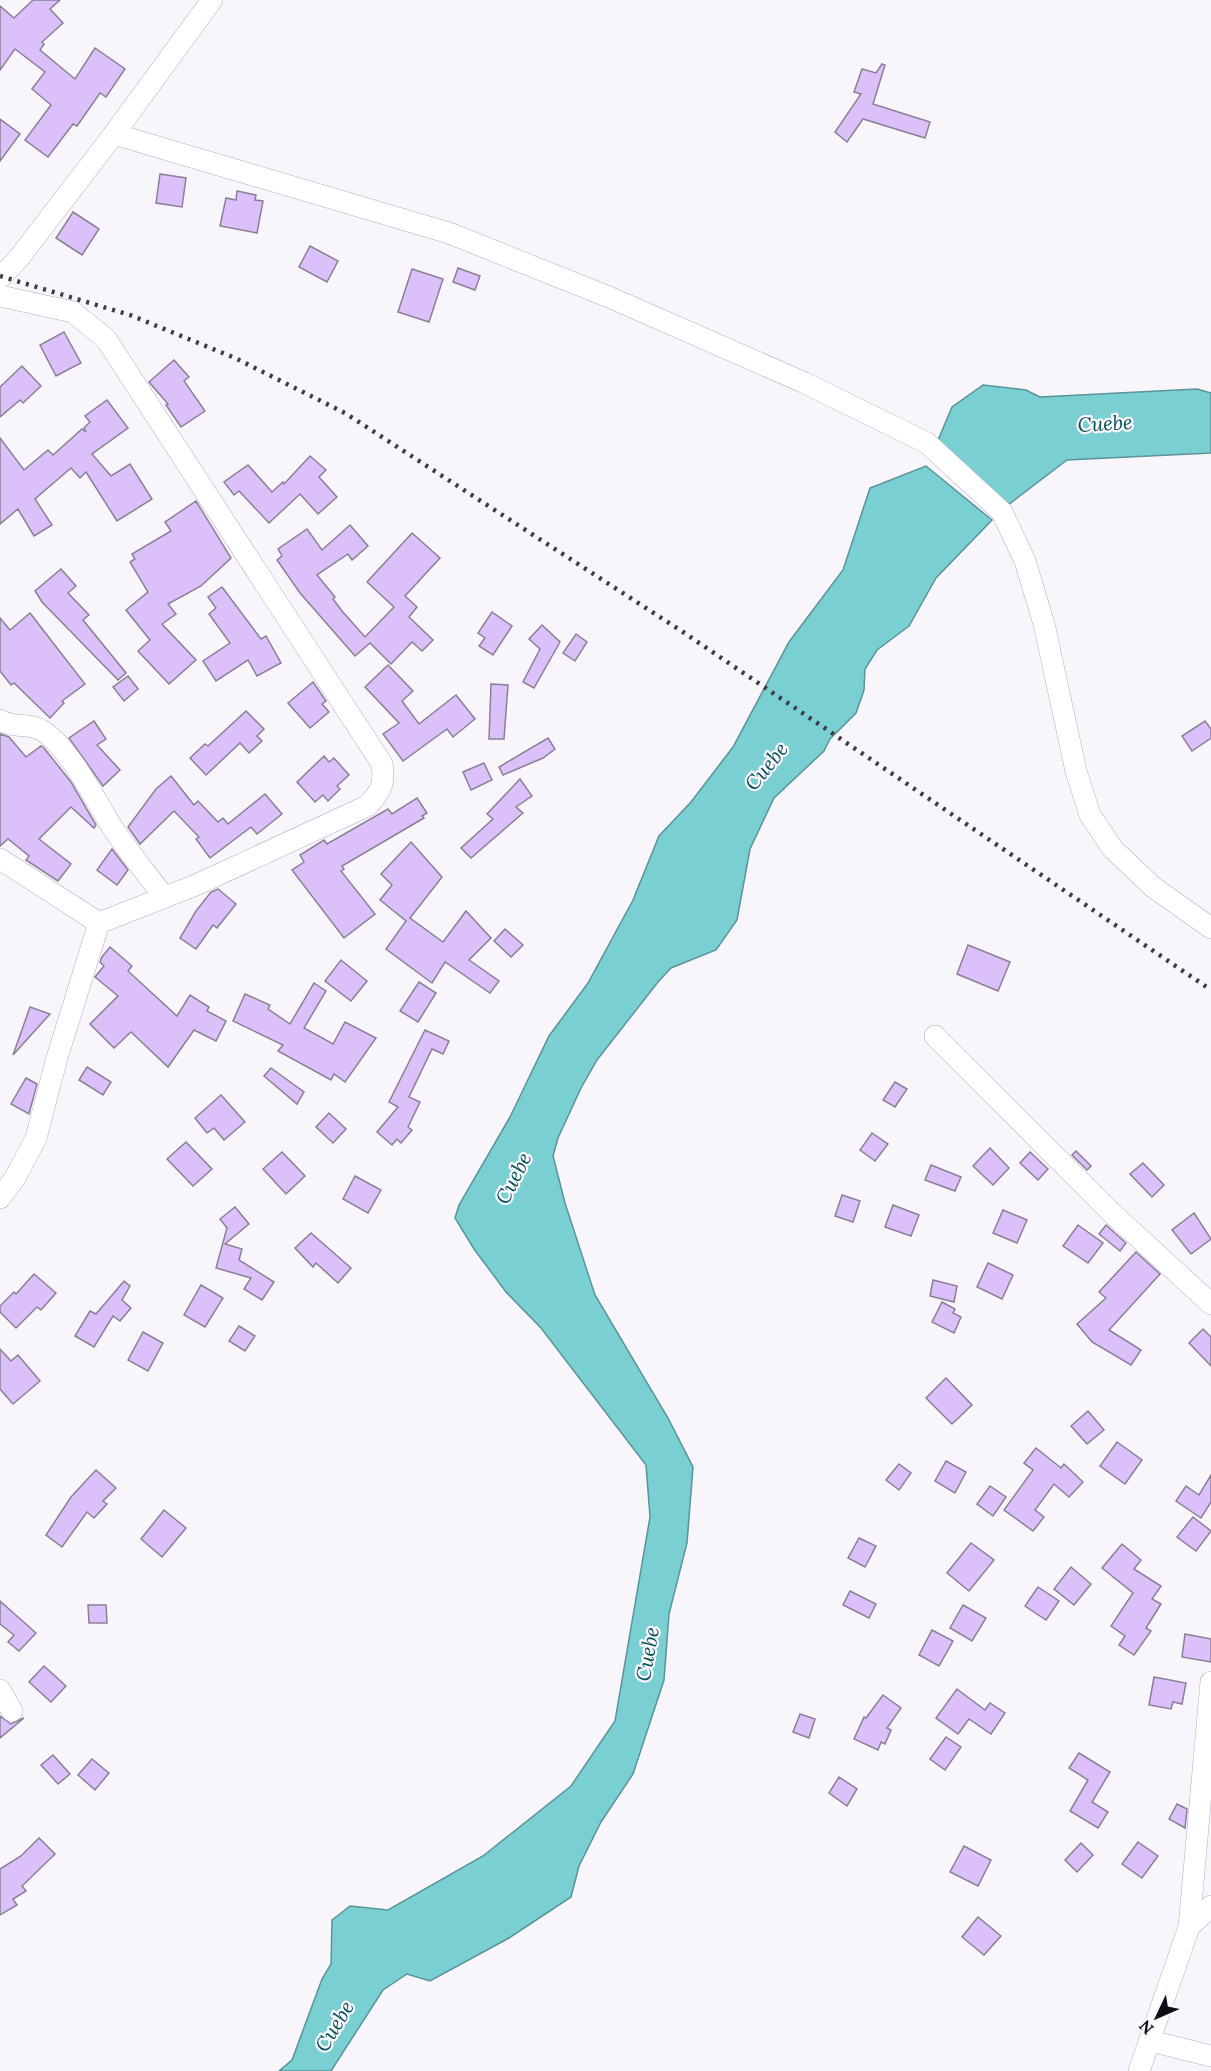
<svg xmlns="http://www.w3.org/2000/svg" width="1211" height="2071" viewBox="0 0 1211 2071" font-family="Lora,serif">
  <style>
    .water { fill: #79cfd2; stroke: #599499; stroke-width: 1.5 }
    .building { fill: #dbc0fa; stroke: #8a8096; stroke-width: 1.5 }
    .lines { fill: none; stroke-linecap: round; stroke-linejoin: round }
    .minor-casing { stroke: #b5abc2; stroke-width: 22 }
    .minor { stroke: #fff; stroke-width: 21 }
    .rail { stroke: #3f3c43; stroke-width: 4.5; stroke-dasharray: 3 6; stroke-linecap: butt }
    .labels { text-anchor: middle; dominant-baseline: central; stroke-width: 4.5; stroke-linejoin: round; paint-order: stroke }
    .water-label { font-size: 20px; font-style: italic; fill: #005154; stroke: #f9f6fb }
  </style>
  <rect width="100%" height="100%" fill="#f9f6fb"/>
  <g class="water">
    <polygon points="983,385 1026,390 1040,397 1197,389 1211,393 1211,453 1067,460 1008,505 936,445 952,407"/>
    <polygon points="926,466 992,520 936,578 909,626 877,650 865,669 864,690 856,713 830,739 824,751 774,798 750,849 737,920 716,950 671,968 658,982 597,1060 581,1088 558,1138 553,1156 565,1203 595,1295 668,1418 693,1467 687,1543 669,1614 664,1680 633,1774 601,1822 579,1866 571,1897 509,1938 430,1981 407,1974 383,1990 331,2071 279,2071 292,2060 322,1979 331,1964 332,1920 350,1906 388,1910 483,1856 571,1786 615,1721 650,1517 646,1465 541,1328 506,1292 474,1249 455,1218 459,1205 510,1117 549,1036 588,983 633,900 659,836 691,802 733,747 789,642 843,570 870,488"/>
  </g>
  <g class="building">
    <polygon points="33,0 60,0 50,9 63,23 42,42 44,44 40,50 75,79 95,48 125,69 106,97 100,93 77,126 73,124 48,157 25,140 51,105 32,89 45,72 15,49 0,70 0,6 14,18"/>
    <polygon points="882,64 885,65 873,104 930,122 925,138 863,119 847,142 835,132 861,94 854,92 862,69 876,73"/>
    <polygon points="0,119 20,134 0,161"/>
    <polygon points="160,174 186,178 182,207 156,203"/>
    <polygon points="237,191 256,195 255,200 263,201 257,233 220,226 226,198 236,200"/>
    <polygon points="73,212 99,229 82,255 56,238"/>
    <polygon points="310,246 338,261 327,282 299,267"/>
    <polygon points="458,268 480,276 475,290 453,282"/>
    <polygon points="412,269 443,279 429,322 398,312"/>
    <polygon points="64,332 81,363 56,376 40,345"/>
    <polygon points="174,360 189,377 184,381 205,411 181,427 166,405 168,404 149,382"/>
    <polygon points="22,366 41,386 23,403 20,400 0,417 0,387"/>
    <polygon points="107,400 128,428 92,454 111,476 130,464 152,499 117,521 86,472 80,478 71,468 35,499 52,525 34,536 18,509 0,524 0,438 24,470 48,450 53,455 82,429 86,432 84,428 90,422 85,416"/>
    <polygon points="310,456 326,470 319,477 337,497 318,514 300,494 269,523 239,491 234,495 224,482 248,465 272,492 283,482 284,484"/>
    <polygon points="196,501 231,558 201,586 168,604 176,614 162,624 196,660 169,684 138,651 150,640 126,610 148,592 130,562 135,559 132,554 171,531 165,522"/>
    <polygon points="350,525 368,546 352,560 348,554 317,575 335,597 333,599 342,611 365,637 394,607 367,582 412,533 440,558 405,596 417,607 409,617 433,640 422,651 412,642 391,664 370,643 355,656 300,593 277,560 282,556 278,549 307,529 322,550"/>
    <polygon points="61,569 76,586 68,593 89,615 83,620 126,673 118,680 42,602 35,591"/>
    <polygon points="222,587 261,639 266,636 281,663 257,676 248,660 216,681 203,661 230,643 209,614 216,608 208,597"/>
    <polygon points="492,612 512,626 493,655 479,646 485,638 478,633"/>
    <polygon points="30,613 85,684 62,701 64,703 50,718 14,683 11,685 0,671 0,618 10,630"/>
    <polygon points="542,625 560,642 534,688 523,682 540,649 529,639"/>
    <polygon points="576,634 587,642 575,661 563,653"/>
    <polygon points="388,665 413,691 402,701 419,724 456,695 475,719 453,737 447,729 403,761 383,734 399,723 365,687"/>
    <polygon points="128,676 138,689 124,701 113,687"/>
    <polygon points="313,682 326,701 322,704 329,712 310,728 288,703"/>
    <polygon points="491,684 508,685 504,739 489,739"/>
    <polygon points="246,711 264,729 257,736 262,741 249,753 240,743 206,775 190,758 205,744 208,746"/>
    <polygon points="94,721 106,739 97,745 120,770 103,786 69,738"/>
    <polygon points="1205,721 1211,729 1211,738 1192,751 1182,736"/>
    <polygon points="0,734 9,737 26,757 41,746 44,748 71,782 96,825 94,828 71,807 39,839 71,864 58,881 26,860 29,856 8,839 0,846"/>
    <polygon points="548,738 555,749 543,758 503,775 499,767"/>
    <polygon points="324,756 329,762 334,758 349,775 337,786 340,789 328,801 323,795 315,802 297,782"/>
    <polygon points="484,763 492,780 471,790 463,772"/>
    <polygon points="171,776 194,805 198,801 218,822 223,818 228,824 265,794 282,814 257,834 251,827 210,858 196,839 199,837 174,811 140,844 128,827 156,789"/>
    <polygon points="520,779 532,796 516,807 523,813 471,858 461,848 493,819 487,814"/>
    <polygon points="417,798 427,813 422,816 424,818 342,866 344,869 341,871 375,914 344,938 292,870 304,862 300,855 324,840 327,844 388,809 392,814"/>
    <polygon points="411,842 442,877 410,918 443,942 466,911 491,938 469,960 499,981 490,993 445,962 432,983 386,949 406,921 380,900 392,885 381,874"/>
    <polygon points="112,849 128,870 117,885 97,870"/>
    <polygon points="218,889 236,904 217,928 213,925 196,949 180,938 196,911 211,892"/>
    <polygon points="505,929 523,945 511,957 494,941"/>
    <polygon points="968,945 1010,962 998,991 957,974"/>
    <polygon points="110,947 132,966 128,971 177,1016 190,995 209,1007 207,1011 226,1021 216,1041 194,1030 168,1067 131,1032 114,1048 90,1024 118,996 95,977 104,966 100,962 102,957"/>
    <polygon points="341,960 367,981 351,1001 325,981"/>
    <polygon points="419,982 436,993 418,1022 400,1011"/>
    <polygon points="314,983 326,991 304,1028 333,1044 345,1022 376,1038 345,1082 334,1074 331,1080 278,1051 283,1045 233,1021 245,994 270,1005 268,1009 290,1024"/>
    <polygon points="30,1007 50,1014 13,1055"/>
    <polygon points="425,1030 449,1041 443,1054 432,1049 409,1097 420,1102 408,1127 412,1130 401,1143 397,1139 392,1145 377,1132 398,1107 389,1102"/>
    <polygon points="87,1067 111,1082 103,1095 79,1080"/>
    <polygon points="271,1068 304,1092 297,1104 264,1076"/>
    <polygon points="26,1078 37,1084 29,1114 11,1104"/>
    <polygon points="895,1082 907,1089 895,1107 883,1100"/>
    <polygon points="221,1095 245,1122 224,1140 214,1128 207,1133 195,1118"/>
    <polygon points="329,1113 346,1129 333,1143 316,1127"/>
    <polygon points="872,1133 888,1144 875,1161 860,1150"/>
    <polygon points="186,1142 212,1169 193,1186 167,1159"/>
    <polygon points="990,1148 1009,1168 993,1185 973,1166"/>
    <polygon points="1076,1151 1091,1166 1087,1170 1072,1155"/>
    <polygon points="282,1152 305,1176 286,1194 263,1169"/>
    <polygon points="1030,1152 1048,1169 1038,1180 1020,1163"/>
    <polygon points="1143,1163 1164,1185 1152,1197 1130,1174"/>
    <polygon points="931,1165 961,1177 955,1191 925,1180"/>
    <polygon points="355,1176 381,1190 368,1213 343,1199"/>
    <polygon points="842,1195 860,1201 853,1222 835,1216"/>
    <polygon points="893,1205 919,1215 911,1236 885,1227"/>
    <polygon points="235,1207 249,1224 225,1244 242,1249 239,1260 274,1282 262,1300 244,1289 251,1278 216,1268 227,1228 220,1219"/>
    <polygon points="1003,1210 1027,1220 1017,1243 993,1233"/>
    <polygon points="1194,1213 1211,1239 1191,1254 1172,1230"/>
    <polygon points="1078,1225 1103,1243 1088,1263 1063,1246"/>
    <polygon points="1106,1225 1126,1243 1120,1251 1099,1234"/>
    <polygon points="311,1233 351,1268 338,1283 316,1263 313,1267 295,1248"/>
    <polygon points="1136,1252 1160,1274 1109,1330 1141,1350 1131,1365 1092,1342 1077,1324 1106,1298 1099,1292"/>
    <polygon points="988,1263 1013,1275 1002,1299 977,1287"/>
    <polygon points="34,1274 56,1293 41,1310 37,1307 16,1328 0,1312 0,1306 14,1292 16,1294"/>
    <polygon points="933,1280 957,1286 954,1302 930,1296"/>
    <polygon points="124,1281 130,1286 122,1300 131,1308 120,1321 113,1316 94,1347 75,1336 90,1311 96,1314"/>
    <polygon points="201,1285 223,1298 205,1327 184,1315"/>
    <polygon points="942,1302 955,1309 953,1313 961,1317 954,1333 932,1322"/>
    <polygon points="239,1326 255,1336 245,1351 229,1341"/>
    <polygon points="1203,1329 1211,1337 1211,1366 1189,1343"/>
    <polygon points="143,1332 163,1343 148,1371 128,1360"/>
    <polygon points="0,1349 11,1361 18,1355 40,1381 13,1404 0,1389"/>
    <polygon points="946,1378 972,1405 952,1424 926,1398"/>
    <polygon points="1088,1411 1104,1430 1087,1444 1071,1426"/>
    <polygon points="1117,1442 1142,1460 1125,1484 1100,1466"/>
    <polygon points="1036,1448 1061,1468 1064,1464 1083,1482 1069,1497 1054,1484 1035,1510 1044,1517 1033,1531 1004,1510 1033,1470 1024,1463"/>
    <polygon points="946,1461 966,1472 955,1493 935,1481"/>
    <polygon points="899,1464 911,1473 899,1490 886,1480"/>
    <polygon points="96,1470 116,1488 103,1501 107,1504 94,1518 87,1512 62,1547 46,1535 71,1497"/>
    <polygon points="1211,1475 1211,1502 1201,1518 1176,1501 1186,1486 1199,1495"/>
    <polygon points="990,1486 1006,1497 993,1516 977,1504"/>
    <polygon points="164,1510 186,1528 162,1557 141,1539"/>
    <polygon points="1193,1517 1211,1531 1196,1551 1177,1537"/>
    <polygon points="859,1538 876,1546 865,1567 848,1558"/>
    <polygon points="971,1543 994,1560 969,1591 947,1573"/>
    <polygon points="1122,1544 1141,1560 1134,1569 1161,1586 1152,1599 1161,1604 1146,1628 1151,1631 1134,1655 1119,1645 1125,1636 1111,1626 1133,1593 1102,1568"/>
    <polygon points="1071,1567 1091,1584 1074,1605 1054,1589"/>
    <polygon points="1038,1587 1059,1601 1046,1620 1025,1606"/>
    <polygon points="850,1591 876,1604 869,1618 843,1605"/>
    <polygon points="0,1601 36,1633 19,1651 8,1642 14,1635 0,1624"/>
    <polygon points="88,1605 106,1605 107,1623 89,1623"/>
    <polygon points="963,1605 986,1618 972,1641 950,1628"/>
    <polygon points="932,1630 953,1641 939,1666 919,1655"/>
    <polygon points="1185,1634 1211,1639 1211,1662 1182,1657"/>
    <polygon points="44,1666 66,1686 51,1702 29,1682"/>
    <polygon points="1154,1677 1186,1683 1182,1704 1173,1702 1171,1709 1149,1705"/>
    <polygon points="957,1689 985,1710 990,1703 1005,1713 991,1734 969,1719 958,1734 936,1718"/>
    <polygon points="883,1695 901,1708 887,1728 891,1730 885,1744 881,1742 878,1750 854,1739 864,1717 866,1718"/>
    <polygon points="800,1714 815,1719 809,1738 793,1732"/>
    <polygon points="0,1716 11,1724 24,1718 0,1738"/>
    <polygon points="946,1737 961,1747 945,1770 930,1759"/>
    <polygon points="1079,1753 1110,1772 1092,1802 1108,1812 1098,1828 1070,1811 1088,1780 1069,1768"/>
    <polygon points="53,1755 70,1774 58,1784 41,1765"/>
    <polygon points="92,1759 109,1773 95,1790 78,1775"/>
    <polygon points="839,1777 857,1789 847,1806 829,1793"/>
    <polygon points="1177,1804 1187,1809 1185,1828 1169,1819"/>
    <polygon points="39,1838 55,1854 22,1886 26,1891 13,1899 17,1905 0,1915 0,1869 21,1856"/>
    <polygon points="1138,1842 1158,1856 1142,1878 1122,1864"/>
    <polygon points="1081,1843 1093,1855 1077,1872 1065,1860"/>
    <polygon points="964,1846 991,1860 978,1886 950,1872"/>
    <polygon points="978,1917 1001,1936 984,1955 962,1937"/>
  </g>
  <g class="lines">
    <defs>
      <g id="minor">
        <polyline points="114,134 449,233 609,297 805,383 927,443 1002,512 1025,561 1044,624 1076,771 1090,815 1113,849 1153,887 1211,928"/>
        <polyline points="0,278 19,258 114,134 212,0"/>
        <path d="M0,296L73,312L106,339L382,764C385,784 381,792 367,806L196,885L99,923L0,859"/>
        <path d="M0,720C14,729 29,722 43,731C70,749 95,799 112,827C128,851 147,874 164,897"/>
        <polyline points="935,1036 1113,1214 1211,1304"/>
        <polyline points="0,1198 15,1178 36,1138 57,1058 99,923"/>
        <polyline points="0,1690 12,1711"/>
        <polyline points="1189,1927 1211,1682"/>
        <polyline points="1151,2041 1211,2056"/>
        <polyline points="1139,2071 1189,1927 1211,1906"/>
      </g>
    </defs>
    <use href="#minor" class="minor-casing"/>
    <use href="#minor" class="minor"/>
    <polyline class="rail" points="0,276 130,315 235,358 345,413 683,632 1211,990"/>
  </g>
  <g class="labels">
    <g class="water-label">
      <text transform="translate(1105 423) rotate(-3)">Cuebe</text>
      <text transform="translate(766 766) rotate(-51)">Cuebe</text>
      <text transform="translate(513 1178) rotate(-63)">Cuebe</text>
      <text transform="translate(647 1654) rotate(-80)">Cuebe</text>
      <text transform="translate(334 2026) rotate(-59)">Cuebe</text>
    </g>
  </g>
  <g transform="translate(1157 2017) rotate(226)" stroke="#f9f6fb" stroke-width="4.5" paint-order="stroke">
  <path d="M0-4.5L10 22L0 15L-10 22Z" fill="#0f0b13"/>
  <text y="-9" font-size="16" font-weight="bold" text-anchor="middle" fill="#0f0b13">N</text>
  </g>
</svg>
